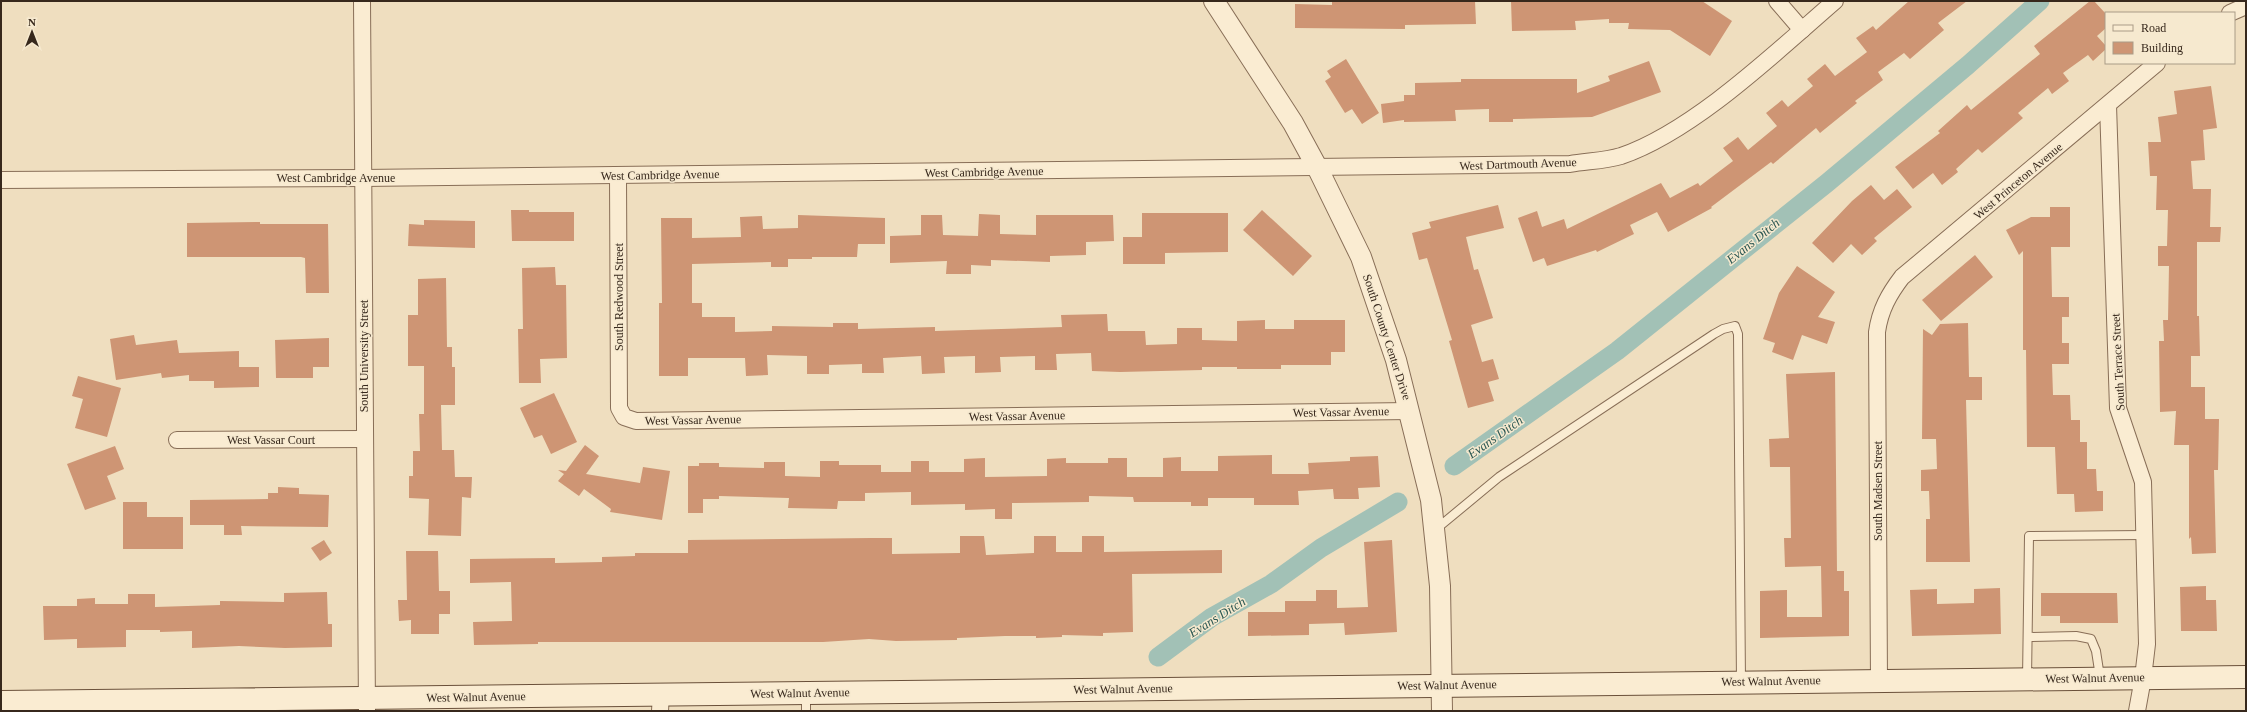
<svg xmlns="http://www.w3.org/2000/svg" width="2247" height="712" viewBox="0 0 2247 712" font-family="Georgia,serif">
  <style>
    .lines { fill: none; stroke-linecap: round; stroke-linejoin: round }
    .canal { stroke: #a2c1b6; stroke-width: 19 }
    .building { fill: #ce9574 }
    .service-casing { stroke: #886e57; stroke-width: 10 }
    .minor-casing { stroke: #886e57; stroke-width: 18 }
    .tertiary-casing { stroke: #886e57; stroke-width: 22 }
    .secondary-casing { stroke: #6a503a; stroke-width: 24 }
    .service { stroke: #faecd2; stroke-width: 8 }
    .minor { stroke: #faecd2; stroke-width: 16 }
    .tertiary { stroke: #faecd2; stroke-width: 20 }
    .secondary { stroke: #faecd2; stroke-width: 22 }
    .labels { text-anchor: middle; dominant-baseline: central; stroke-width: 3; stroke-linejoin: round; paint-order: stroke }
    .street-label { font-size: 12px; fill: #37281c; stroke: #f6e9cf }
    .water-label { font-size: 13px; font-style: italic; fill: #2b5752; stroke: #f6e9cf }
  </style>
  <rect width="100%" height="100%" fill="#efdebf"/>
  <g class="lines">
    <g class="canal">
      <polyline points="1454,466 1617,351 1827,183 1968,65 2040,1"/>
      <polyline points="1158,657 1212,617 1271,584 1321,548 1398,502"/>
    </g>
  </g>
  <g class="building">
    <polygon points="1332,1 1475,1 1476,24 1405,25 1405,29 1295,28 1295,4 1332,5"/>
    <polygon points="1511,1 1702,1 1732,21 1710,56 1670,30 1628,29 1629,23 1609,23 1609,19 1575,21 1576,30 1512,31"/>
    <polygon points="1909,1 1967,1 1938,23 1944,30 1910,59 1904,53 1878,72 1883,80 1855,101 1857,103 1820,133 1816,128 1773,164 1771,162 1711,207 1712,208 1668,232 1657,212 1630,225 1634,234 1597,252 1596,250 1547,266 1544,258 1533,262 1518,218 1537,211 1542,227 1564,219 1567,229 1661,183 1670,198 1698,183 1700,186 1733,161 1723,148 1738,137 1748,150 1777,126 1766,113 1782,100 1788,107 1813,86 1807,79 1825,64 1835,76 1867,52 1856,38 1873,26 1876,30"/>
    <polygon points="2090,1 2094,1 2106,14 2106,28 2097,36 2106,46 2106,49 2093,61 2088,55 2063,73 2069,81 2052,94 2048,88 2018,113 2023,118 1982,153 1978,149 1956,169 1958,172 1942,185 1933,173 1913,189 1895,167 1940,133 1938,131 1967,105 1971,110 2040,54 2034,46"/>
    <polygon points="1346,59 1379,113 1362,124 1352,109 1345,113 1325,81 1331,77 1327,71"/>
    <polygon points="1649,61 1661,92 1592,117 1513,119 1513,122 1489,122 1489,109 1455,110 1456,121 1404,122 1404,120 1383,123 1381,104 1404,101 1404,95 1415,95 1415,83 1461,82 1461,79 1577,79 1577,93 1610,81 1608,76"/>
    <polygon points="2211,86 2217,128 2203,130 2205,160 2191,161 2193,189 2211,189 2210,227 2221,227 2220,242 2197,242 2197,316 2199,316 2200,356 2191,356 2191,387 2205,387 2205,419 2219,419 2218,470 2214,470 2216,553 2192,554 2191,537 2189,539 2189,445 2174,445 2176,411 2160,412 2159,341 2164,341 2163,320 2168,320 2169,266 2158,266 2158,246 2167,246 2168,210 2156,210 2157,176 2150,176 2148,142 2161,142 2158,117 2177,114 2174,91"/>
    <polygon points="1871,185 1884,200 1897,189 1912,207 1874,238 1877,241 1862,255 1851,244 1833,263 1812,243 1852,201"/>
    <polygon points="1498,205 1504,228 1466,237 1474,270 1478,269 1493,318 1471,325 1482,362 1493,359 1499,379 1488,382 1494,401 1468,408 1449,341 1452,340 1427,258 1419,260 1412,233 1431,228 1429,222"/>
    <polygon points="2050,207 2070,207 2070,247 2051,247 2052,297 2069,297 2069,317 2062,317 2062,343 2069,343 2069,364 2052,364 2053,395 2070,395 2071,420 2080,420 2080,442 2087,442 2087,469 2096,469 2097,491 2103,491 2103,511 2075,512 2074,494 2057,494 2055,447 2027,447 2026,350 2023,350 2023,251 2019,255 2006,230 2031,217 2050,217"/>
    <polygon points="511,210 529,210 529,212 574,212 574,241 512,241"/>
    <polygon points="1262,210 1312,256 1293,276 1243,230"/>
    <polygon points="1142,213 1228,213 1228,252 1165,253 1165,264 1123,264 1123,237 1142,237"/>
    <polygon points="979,214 1000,215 1000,234 1036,235 1036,215 1113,215 1114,241 1086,242 1086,255 1050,256 1050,262 991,260 991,266 971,265 971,274 946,274 947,261 890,263 890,236 921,235 921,215 942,215 943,235 978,236"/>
    <polygon points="798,215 885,218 885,244 858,244 857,257 812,257 812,259 788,259 788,267 771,267 771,262 692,264 692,303 702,303 702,317 735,317 735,332 772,331 772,326 833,327 833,323 858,323 858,329 935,327 935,331 1062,327 1061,315 1107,314 1108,331 1145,331 1146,345 1177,344 1177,328 1202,328 1202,340 1237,341 1237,321 1265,320 1265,329 1294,329 1294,320 1345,320 1345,352 1331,352 1331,365 1281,365 1281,369 1237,369 1237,367 1202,367 1202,370 1120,372 1092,371 1091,353 1056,354 1057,370 1035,370 1035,356 1000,357 1001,372 975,373 975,356 944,357 945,373 922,374 921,356 883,358 884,373 862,373 862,364 829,365 829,374 807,374 807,356 767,355 768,375 746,376 745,358 688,358 688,376 659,376 659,303 662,303 661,218 692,218 692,238 741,237 740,217 762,216 763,229 798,228"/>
    <polygon points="424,220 475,221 475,248 408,246 409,224 424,225"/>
    <polygon points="260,222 260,224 328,224 329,293 306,293 305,258 301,257 187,257 187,223"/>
    <polygon points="1975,255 1993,277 1941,321 1922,300"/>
    <polygon points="1797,266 1835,292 1818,317 1835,322 1827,344 1802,335 1793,360 1772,352 1775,343 1763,339 1779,293"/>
    <polygon points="555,267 556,285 566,285 567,358 540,359 541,383 519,383 518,329 523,329 522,268"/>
    <polygon points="446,278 447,347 452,347 452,367 455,367 455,405 441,405 442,450 454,450 455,477 472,477 471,498 462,497 461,536 428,535 429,499 409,498 409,476 413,476 413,451 420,451 419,414 424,414 424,366 408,366 408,315 418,315 418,279"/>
    <polygon points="1968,323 1969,377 1982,377 1982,400 1966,400 1970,562 1926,562 1926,519 1930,519 1929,491 1921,491 1921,470 1937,469 1936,439 1922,439 1923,329 1932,335 1940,324"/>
    <polygon points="134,335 136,345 177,340 179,353 239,351 239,367 259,367 259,387 214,388 214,381 189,381 189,375 162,378 161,373 116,380 110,339"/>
    <polygon points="329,338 329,367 313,367 313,378 276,378 275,340"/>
    <polygon points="1835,372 1837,571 1844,571 1844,591 1849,591 1849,636 1760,638 1760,591 1787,590 1787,617 1822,617 1821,566 1785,567 1784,538 1791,538 1790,467 1770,467 1769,439 1789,438 1786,374"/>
    <polygon points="78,376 121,388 107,437 75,428 83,399 72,396"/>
    <polygon points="554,393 577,442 551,454 542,435 534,438 520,408"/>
    <polygon points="585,445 599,456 586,474 640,483 643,467 670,471 662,520 610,512 611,509 584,489 579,496 558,481 564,474 558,470 566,471"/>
    <polygon points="115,446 124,469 107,476 116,499 85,510 67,464"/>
    <polygon points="1272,455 1272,474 1309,474 1308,463 1350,461 1350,457 1378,456 1380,487 1358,488 1359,499 1334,499 1333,489 1298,491 1299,505 1254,505 1254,498 1208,498 1208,506 1191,506 1191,502 1134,502 1133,497 1089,496 1089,502 1012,503 1012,519 995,519 995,509 965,510 965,504 911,505 911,492 865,493 865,501 838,501 837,509 788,508 789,498 719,496 719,499 703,499 703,513 688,513 688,466 699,466 699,463 719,463 719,467 764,468 764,462 785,462 785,476 820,477 820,461 839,461 839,465 881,465 881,472 911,472 911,461 929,461 929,472 964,472 964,459 985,458 985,477 1047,476 1047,459 1066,458 1066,463 1108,463 1108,458 1127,458 1127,477 1163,477 1163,458 1181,457 1181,471 1218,471 1218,456"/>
    <polygon points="278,487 299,488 299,494 329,495 328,527 241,526 242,535 224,535 224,525 190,525 190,500 268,499 268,493 278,493"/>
    <polygon points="123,502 147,502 147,517 183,517 183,549 123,549"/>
    <polygon points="960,536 984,536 986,555 1034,553 1034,536 1056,536 1056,552 1082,552 1082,536 1104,536 1104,552 1222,550 1222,573 1132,574 1133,632 1103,633 1103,636 1062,635 1062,637 1036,638 1036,636 1005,636 957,638 957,640 896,641 869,639 823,642 538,642 538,644 474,645 473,622 512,621 511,582 470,583 470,559 555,558 555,563 602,562 602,557 635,556 635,553 688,553 688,540 871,538 892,538 892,554 960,553"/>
    <polygon points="324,540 332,553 320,561 311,548"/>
    <polygon points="1392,540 1397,632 1345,635 1344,623 1309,624 1309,635 1248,636 1248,612 1285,612 1285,601 1316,601 1316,590 1337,590 1337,608 1368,607 1364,542"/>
    <polygon points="406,551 438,551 439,591 450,591 450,614 439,614 439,634 411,634 411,620 399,621 398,600 407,600"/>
    <polygon points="2206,586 2206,600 2216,600 2217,631 2181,631 2180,587"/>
    <polygon points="2000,588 2001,634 1912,636 1910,590 1937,589 1937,604 1974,603 1974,589"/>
    <polygon points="327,592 328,624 332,624 332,647 285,648 239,646 192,648 192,631 160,632 160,630 126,630 126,647 77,648 77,639 44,640 43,606 77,606 77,599 95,598 95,604 128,604 128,594 155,594 155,607 220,605 220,601 284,602 284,593"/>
    <polygon points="2041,593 2117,593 2118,623 2060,623 2060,616 2041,616"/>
  </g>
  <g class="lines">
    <defs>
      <g id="service">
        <polyline points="1435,530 1499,477 1714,334 1723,329 1735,326 1738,334 1741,681"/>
        <polyline points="2028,637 2076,636 2091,639 2096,651 2100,677"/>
        <polyline points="2027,679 2029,536 2144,535"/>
        <polyline points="806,694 806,711"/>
      </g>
      <g id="minor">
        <polyline points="362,1 367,711"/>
        <polyline points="1777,1 1802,30"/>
        <polyline points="2230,13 2246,6"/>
        <polyline points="2108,105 2118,408 2143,482 2147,644 2143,678 2137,711"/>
        <polyline points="618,176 619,408 624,417 636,421 1410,411"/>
        <path d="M1,180L363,178L1570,164C1586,161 1605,161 1621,156C1694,131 1776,52 1835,1"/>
        <polyline points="177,440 364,439"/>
        <path d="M1879,681L1877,332C1880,310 1889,294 1902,277L2157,63"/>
        <polyline points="660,711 661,694"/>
      </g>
      <polyline id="tertiary" points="1214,1 1293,123 1318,169 1361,257 1396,360 1431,500 1440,586 1442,711"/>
      <polyline id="secondary" points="1,702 2246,677"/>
    </defs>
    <use href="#service" class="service-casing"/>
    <use href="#minor" class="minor-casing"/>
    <use href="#tertiary" class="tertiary-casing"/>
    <use href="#secondary" class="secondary-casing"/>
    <use href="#service" class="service"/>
    <use href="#minor" class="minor"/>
    <use href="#tertiary" class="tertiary"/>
    <use href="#secondary" class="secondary"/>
  </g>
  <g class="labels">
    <g class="street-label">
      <text transform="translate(1518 164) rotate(-2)">West Dartmouth Avenue</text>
      <text transform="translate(984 172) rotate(-1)">West Cambridge Avenue</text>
      <text transform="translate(660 175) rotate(-1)">West Cambridge Avenue</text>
      <text x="336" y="178">West Cambridge Avenue</text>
      <text transform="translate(2018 181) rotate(-40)">West Princeton Avenue</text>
      <text transform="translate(619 297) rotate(-90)">South Redwood Street</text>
      <text transform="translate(1387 337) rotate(72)">South County Center Drive</text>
      <text transform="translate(364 356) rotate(-90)">South University Street</text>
      <text transform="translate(2118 362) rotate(-93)">South Terrace Street</text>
      <text transform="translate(1341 412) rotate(-1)">West Vassar Avenue</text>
      <text transform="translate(1017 416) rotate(-1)">West Vassar Avenue</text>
      <text transform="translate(693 420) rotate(-1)">West Vassar Avenue</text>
      <text x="271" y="440">West Vassar Court</text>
      <text transform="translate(1878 491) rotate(-90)">South Madsen Street</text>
      <text transform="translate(2095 678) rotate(-1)">West Walnut Avenue</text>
      <text transform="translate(1771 681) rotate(-1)">West Walnut Avenue</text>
      <text transform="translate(1447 685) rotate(-1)">West Walnut Avenue</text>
      <text transform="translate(1123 689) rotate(-1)">West Walnut Avenue</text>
      <text transform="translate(800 693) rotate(-1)">West Walnut Avenue</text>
      <text transform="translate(476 697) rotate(-1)">West Walnut Avenue</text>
    </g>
    <g class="water-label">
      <text transform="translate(1753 241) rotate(-39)">Evans Ditch</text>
      <text transform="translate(1495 437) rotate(-35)">Evans Ditch</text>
      <text transform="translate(1217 617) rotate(-32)">Evans Ditch</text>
    </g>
  </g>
  <rect width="2247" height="712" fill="none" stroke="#37281c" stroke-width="4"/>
  <rect x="2105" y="12" width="130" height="52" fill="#f6e9cf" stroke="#aa9c87"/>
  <rect x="2113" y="25" width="20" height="6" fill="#faecd2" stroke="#aa9c87"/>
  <text x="2141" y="32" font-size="12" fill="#37281c">Road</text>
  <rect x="2113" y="42" width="20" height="12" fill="#ce9574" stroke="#aa9c87"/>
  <text x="2141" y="52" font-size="12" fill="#37281c">Building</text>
  <g transform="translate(32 32)" stroke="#f6e9cf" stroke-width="3" paint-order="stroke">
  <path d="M0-3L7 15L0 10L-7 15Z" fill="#37281c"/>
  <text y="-6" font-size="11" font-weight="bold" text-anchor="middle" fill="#37281c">N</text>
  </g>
</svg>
